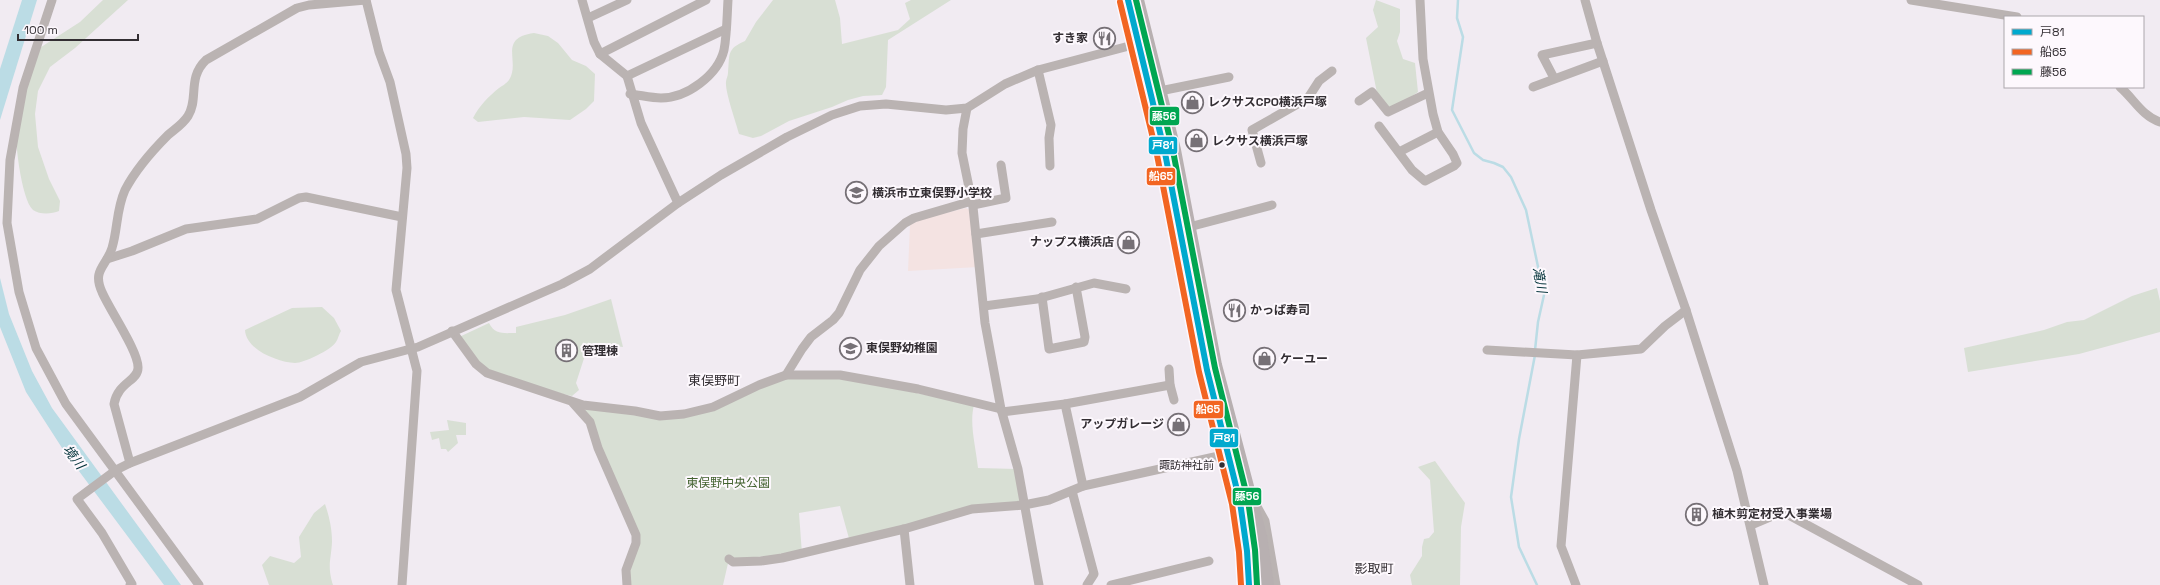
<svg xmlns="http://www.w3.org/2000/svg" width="2160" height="585" viewBox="0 0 2160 585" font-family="'Space Grotesk','Noto Sans JP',sans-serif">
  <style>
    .industrial { fill: #f4e3e2 }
    .green { fill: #d8dfd4 }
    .water { fill: #bbdce5 }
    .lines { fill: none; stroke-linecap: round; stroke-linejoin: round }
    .stream { stroke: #bbdce5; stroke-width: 2.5 }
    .minor { stroke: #bab3b2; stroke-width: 9 }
    .highway { stroke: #b8b0b1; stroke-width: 14 }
    .bus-1-casing { stroke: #fdf8fd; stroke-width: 9 }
    .bus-2-casing { stroke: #fdf8fd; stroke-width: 9 }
    .bus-3-casing { stroke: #fdf8fd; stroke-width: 9 }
    .bus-1 { stroke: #00a9ce; stroke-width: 6 }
    .bus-2 { stroke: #f26522; stroke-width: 6 }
    .bus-3 { stroke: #00a651; stroke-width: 6 }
    .bus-dot { fill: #332e33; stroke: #fdf8fd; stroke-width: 1.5 }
    .labels { text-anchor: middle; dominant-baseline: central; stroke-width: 4; stroke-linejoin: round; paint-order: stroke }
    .bus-label { font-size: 11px; fill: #332e33; stroke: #fdf8fd; text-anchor: end }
    .poi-label { font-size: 12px; font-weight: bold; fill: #332e33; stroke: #fdf8fd; text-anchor: start }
    .park-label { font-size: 12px; fill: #436230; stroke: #fdf8fd }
    .water-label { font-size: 13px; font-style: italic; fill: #003138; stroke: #fdf8fd }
    .neighbourhood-label { font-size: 13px; fill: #332e33; stroke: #fdf8fd }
    .line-badge { stroke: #fdf8fd; stroke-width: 1.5 }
    .badge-label { font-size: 11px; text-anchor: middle; font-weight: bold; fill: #fff }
  </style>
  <rect width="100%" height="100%" fill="#f1ebf2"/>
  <polygon class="industrial" points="966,208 970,210 978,267 908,271 910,225 921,219"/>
  <g class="green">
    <path d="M103,0H128L75,48L50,67L38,91L35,114L38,147L49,179L60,201L59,211C52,214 40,215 33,210C21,199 14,136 16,120C19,97 29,74 35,51L80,22Z"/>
    <path d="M773,0H835L840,18L842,44L898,30L910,19L905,3L911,0H951L888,40L886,87L882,95L863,96L848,100L832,107L789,121L761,136L753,138L739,134C736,122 725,92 726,82C726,79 728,76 728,73C730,55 726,49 745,41L756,22Z"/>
    <polygon points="1376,0 1400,9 1400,32 1397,41 1403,59 1415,63 1418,92 1405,101 1389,108 1377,93 1366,38 1378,27 1373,10"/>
    <path d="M534,33L548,36L558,43L572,60L586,66L595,74L594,101L586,109L570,120L524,117L478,122L473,118C480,105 488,97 499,88C502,86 507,83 509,80C521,62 497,38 534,33Z"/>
    <polygon points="2157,288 2160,301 2160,332 2079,354 1968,372 1964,348 2044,330 2067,322 2084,320 2132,296"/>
    <path d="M611,299L623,347L593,343L588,346L576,383L579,390L572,396L522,385L487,373L457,338L489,323C495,335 504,333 516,333V327L565,315Z"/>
    <path d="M322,307L334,318L341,331C339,334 338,339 336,342C331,350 304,363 295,363C278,362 246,350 245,330L292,308Z"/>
    <path d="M786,375H830L974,405C969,424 976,447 978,468L1017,469L1024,505L1003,506L850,542L840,506L799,513L802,554L729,559L723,585H623L636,543L583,405L684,414Z"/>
    <polygon points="447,420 466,423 466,435 456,435 458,443 448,452 446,449 441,449 439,438 432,440 430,432 449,430"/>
    <polygon points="1435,461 1465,503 1461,527 1460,585 1412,585 1410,575 1422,556 1422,547 1424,539 1429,538 1434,532 1430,480 1418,467"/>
    <path d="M325,504C329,516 332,528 332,542C331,561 327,565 333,585H269L262,565L270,556L294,563L301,557L299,537L314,513Z"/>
  </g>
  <g class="water">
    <polygon points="22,0 37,0 0,120 0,69"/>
    <polygon points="0,278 9,314 32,371 52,408 181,585 164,585 64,451 26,392 0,327"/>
  </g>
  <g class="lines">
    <g class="stream">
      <polyline points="1458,0 1457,18 1463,37 1452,110 1474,153 1483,160 1494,163 1503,167 1511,177 1526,210 1544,295 1538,322 1535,350"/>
      <polyline points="1535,355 1519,439 1511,497 1519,547 1537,585"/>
    </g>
    <g class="minor">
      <polyline points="52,0 23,88 10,160 7,223 19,292 36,348 66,404 199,585"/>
      <polyline points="366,0 379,52 390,82 406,154 407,168 396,290 417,371 402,585"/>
      <polyline points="582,0 594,42 600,54 627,76 641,123 678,203"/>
      <polyline points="1585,0 1597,43 1651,210 1686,310 1737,471 1764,585"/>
      <polyline points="1911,0 2017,17"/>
      <polyline points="588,18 627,0"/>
      <polyline points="600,54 706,0"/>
      <polyline points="1038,70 1051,125 1049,138 1050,166"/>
      <polyline points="627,76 726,29"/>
      <polyline points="1554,78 1542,55 1597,43"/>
      <polyline points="1533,87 1603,61"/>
      <path d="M2120,87C2134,99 2142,116 2160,122"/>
      <polyline points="1160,91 1229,77"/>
      <path d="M630,94C640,95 651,98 661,98C687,98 718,75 724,50C727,34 727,16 728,0"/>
      <polyline points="1359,101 1372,92 1388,112 1428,93"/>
      <polyline points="967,108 963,129 962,153 973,207 985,323 1001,409 1018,469 1039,585"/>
      <polyline points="1379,126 1412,170 1425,181 1454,166 1457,163 1453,154 1438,132 1433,114 1423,59 1420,0"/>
      <polyline points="1399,152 1438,132"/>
      <polyline points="1261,163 1252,130 1308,98 1319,81 1332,71"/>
      <polyline points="973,205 1006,198 1001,165"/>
      <polyline points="1189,227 1272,205"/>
      <polyline points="976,234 1052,222"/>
      <polyline points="107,259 132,251 186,229 257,219 299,198 306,197 402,217"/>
      <polyline points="1042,297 1049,349 1084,342 1085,337 1076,287"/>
      <polyline points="984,306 1037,299 1094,283 1126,289"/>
      <polyline points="452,331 476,364 487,373 583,405 635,411 660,416 684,414 713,407 759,385 786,375 840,375 918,389 1001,409"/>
      <polyline points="1487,350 1577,355 1641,349 1665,326 1686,310"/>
      <polyline points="1169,369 1170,385 1174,400"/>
      <polyline points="786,375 802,349 811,337 833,320 839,313 860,270 879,246 905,223 914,218 972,201"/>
      <polyline points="573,403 590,422 598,448 636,535 636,543 626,570 627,585"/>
      <polyline points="1065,404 1083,486"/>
      <polyline points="1002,412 1065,404 1170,385"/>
      <path d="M130,463L114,404C118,382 138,381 138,368C139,352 109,309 102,292C92,270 106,267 112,248C118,228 116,210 125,190C136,169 152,151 168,135C175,129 183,124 188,116C199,99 187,78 206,60L297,8L309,5L366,0"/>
      <polyline points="1072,491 1094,574 1087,585"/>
      <polyline points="1255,503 1265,521 1276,585"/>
      <polyline points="1751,525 1780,513 1785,513 1918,585"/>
      <polyline points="904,529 910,585"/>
      <polyline points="729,559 733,562 761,561 782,558 904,529 972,509 1024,505 1049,500 1083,486 1228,454"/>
      <polyline points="130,585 132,584 102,533 77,499 116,470 130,463 300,397 361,362 418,347 562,284 590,269 678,203 721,175 787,137 832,115 860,106 886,104 946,110 967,108 1005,84 1038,70 1148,41"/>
      <polyline points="1111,585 1209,561"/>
      <polyline points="1576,585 1561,546 1577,355"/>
    </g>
    <g class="highway">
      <polyline points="1137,0 1174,150 1215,365 1260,536 1267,585"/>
      <path d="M1215,403C1230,464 1247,522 1249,585"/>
    </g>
    <defs>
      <polyline id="bus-1" points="1128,0 1165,153 1207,370 1240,502 1247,551 1249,585"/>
      <polyline id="bus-2" points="1120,2 1157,155 1199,372 1232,504 1239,552 1241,585"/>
      <polyline id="bus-3" points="1136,0 1173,151 1215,368 1248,500 1255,550 1257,585"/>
    </defs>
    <use href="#bus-1" class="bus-1-casing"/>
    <use href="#bus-2" class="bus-2-casing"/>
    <use href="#bus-3" class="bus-3-casing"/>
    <use href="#bus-1" class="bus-1"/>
    <use href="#bus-2" class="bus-2"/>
    <use href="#bus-3" class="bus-3"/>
  </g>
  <defs>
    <symbol id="restaurant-ring" viewBox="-11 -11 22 22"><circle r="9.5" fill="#fdf8fd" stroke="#767076" stroke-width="1.5"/><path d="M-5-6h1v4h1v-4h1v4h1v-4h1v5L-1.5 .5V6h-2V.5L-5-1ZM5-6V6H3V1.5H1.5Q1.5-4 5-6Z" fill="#767076"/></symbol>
    <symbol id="shop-ring" viewBox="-11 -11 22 22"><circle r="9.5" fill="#fdf8fd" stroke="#767076" stroke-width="1.5"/><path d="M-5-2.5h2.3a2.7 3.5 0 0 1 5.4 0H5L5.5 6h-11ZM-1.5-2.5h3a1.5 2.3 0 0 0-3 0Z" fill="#767076"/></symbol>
    <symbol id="school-ring" viewBox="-11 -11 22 22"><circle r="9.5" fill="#fdf8fd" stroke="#767076" stroke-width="1.5"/><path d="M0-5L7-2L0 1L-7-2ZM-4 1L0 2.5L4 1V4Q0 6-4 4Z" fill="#767076"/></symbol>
    <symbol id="building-ring" viewBox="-11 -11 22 22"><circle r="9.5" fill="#fdf8fd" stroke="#767076" stroke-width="1.5"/><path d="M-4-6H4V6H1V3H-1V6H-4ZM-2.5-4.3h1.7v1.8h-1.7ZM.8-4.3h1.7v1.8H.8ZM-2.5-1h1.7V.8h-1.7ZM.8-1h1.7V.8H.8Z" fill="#767076"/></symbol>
  </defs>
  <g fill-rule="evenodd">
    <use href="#restaurant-ring" x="1092" y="26" width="25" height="25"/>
    <use href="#shop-ring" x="1180" y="90" width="25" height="25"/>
    <use href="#shop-ring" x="1184" y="128" width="25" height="25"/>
    <use href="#school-ring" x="844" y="180" width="25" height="25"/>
    <use href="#shop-ring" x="1116" y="230" width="25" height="25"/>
    <use href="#restaurant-ring" x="1222" y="298" width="25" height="25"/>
    <use href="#school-ring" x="838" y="336" width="25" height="25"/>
    <use href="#building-ring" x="554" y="338" width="25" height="25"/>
    <use href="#shop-ring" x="1252" y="346" width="25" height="25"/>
    <use href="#shop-ring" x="1166" y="412" width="25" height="25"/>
    <use href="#building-ring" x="1684" y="502" width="25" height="25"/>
  </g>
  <circle class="bus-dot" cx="1222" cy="465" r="3.5"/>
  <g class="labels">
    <g class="bus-label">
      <text x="1214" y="465">諏訪神社前</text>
    </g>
    <g class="poi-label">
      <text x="1088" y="38" text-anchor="end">すき家</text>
      <text x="1208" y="102">レクサスCPO横浜戸塚</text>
      <text x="1212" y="141">レクサス横浜戸塚</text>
      <text x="872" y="193">横浜市立東俣野小学校</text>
      <text x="1114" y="242" text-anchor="end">ナップス横浜店</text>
      <text x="1250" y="310">かっぱ寿司</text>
      <text x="866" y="348">東俣野幼稚園</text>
      <text x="582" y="351">管理棟</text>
      <text x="1280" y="359">ケーユー</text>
      <text x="1164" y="424" text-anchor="end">アップガレージ</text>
      <text x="1712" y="514">植木剪定材受入事業場</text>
    </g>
    <g class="park-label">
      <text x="728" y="483">東俣野中央公園</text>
    </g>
    <g class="water-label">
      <text transform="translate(1540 280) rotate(80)">滝川</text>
      <text transform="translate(74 457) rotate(53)">境川</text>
    </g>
    <g class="neighbourhood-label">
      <text x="714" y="380">東俣野町</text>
      <text x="1374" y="568">影取町</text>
    </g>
  </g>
  <g class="line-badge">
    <rect x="1149" y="106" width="31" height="20" rx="4" fill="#00a651"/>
    <rect x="1148" y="136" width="30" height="19" rx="4" fill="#00a9ce"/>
    <rect x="1146" y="167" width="30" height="19" rx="4" fill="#f26522"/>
    <rect x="1193" y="400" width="31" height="19" rx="4" fill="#f26522"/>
    <rect x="1209" y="428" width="30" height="20" rx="4" fill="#00a9ce"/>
    <rect x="1232" y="487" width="30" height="19" rx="4" fill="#00a651"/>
  </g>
  <g class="badge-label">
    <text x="1164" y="120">藤56</text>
    <text x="1163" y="149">戸81</text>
    <text x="1161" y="180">船65</text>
    <text x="1208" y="413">船65</text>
    <text x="1224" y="442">戸81</text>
    <text x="1247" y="500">藤56</text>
  </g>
  <rect x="2004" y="16" width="140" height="72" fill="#fdf8fd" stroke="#aca7ac"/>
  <rect x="2012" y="29" width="20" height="6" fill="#00a9ce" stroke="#aca7ac"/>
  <text x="2040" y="36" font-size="12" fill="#332e33">戸81</text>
  <rect x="2012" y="49" width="20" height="6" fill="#f26522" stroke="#aca7ac"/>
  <text x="2040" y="56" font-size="12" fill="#332e33">船65</text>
  <rect x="2012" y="69" width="20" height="6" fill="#00a651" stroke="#aca7ac"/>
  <text x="2040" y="76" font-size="12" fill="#332e33">藤56</text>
  <path d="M18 34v6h120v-6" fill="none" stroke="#332e33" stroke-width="2"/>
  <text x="24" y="34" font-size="12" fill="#332e33" stroke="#fdf8fd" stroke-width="3" paint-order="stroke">100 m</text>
</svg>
